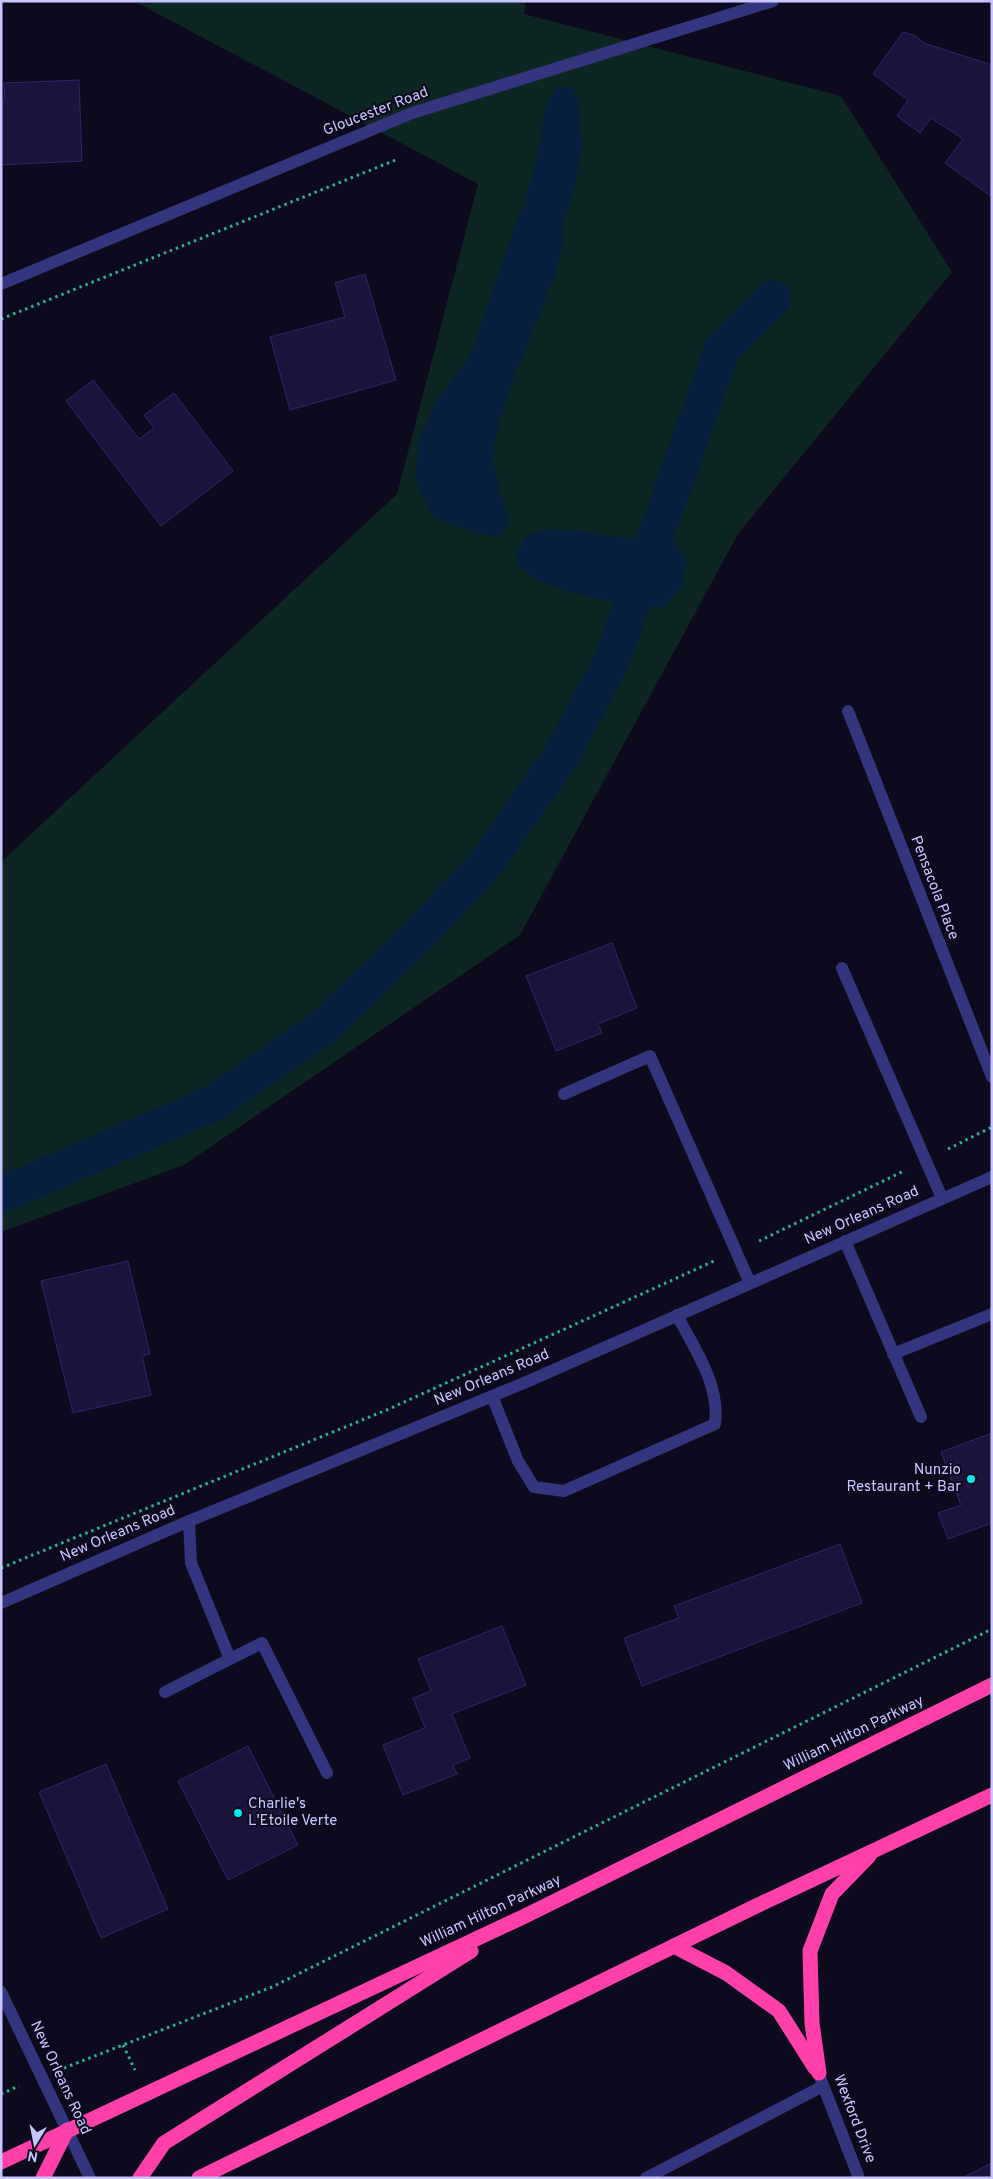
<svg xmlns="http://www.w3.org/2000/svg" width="993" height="2179" viewBox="0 0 993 2179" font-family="Overpass,sans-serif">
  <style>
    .green { fill: #0d2623 }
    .water { fill: #08203d }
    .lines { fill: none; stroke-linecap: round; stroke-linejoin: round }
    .canal { stroke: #08203d; stroke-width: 36 }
    .building { fill: #1b153e; stroke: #2f266b }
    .path { stroke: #27b29f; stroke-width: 3; stroke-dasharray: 2.5 4; stroke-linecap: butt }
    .minor { stroke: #33367e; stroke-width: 12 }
    .highway { stroke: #ff40aa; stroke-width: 15 }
    .poi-dot { fill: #00ebf0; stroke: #0c0a1c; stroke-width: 2 }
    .labels { text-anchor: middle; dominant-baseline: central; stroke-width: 4; stroke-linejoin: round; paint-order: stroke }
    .street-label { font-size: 15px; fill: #c8c5ff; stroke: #0c0a1c }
    .poi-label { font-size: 15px; fill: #c8c5ff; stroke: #0c0a1c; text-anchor: end }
  </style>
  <rect width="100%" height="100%" fill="#0c0a1c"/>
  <polygon class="green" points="134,1 526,1 524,14 841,96 952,272 738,534 520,935 184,1165 1,1232 1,862 397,494 478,184"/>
  <g class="water">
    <polygon points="557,87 572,87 579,103 582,146 573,193 562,228 563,244 555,275 511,385 494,442 493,461 508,521 501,537 475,533 445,522 431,514 416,480 418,443 437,400 469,358 533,176 546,107"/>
    <path d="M548,530L577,531L676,545L686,561L681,588L662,608C616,600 555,598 519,567L517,552L528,534Z"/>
  </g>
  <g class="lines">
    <polyline class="canal" points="1,1195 214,1103 326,1025 410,944 484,866 561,756 612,660 722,349 773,298"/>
  </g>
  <g class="building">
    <polygon points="903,32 916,36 924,43 992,65 992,197 945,163 963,139 931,118 920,133 897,116 908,100 873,74"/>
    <polygon points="79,80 82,161 1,165 1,99 5,99 4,83"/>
    <polygon points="365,274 396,380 290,410 270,337 345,317 335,283"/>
    <polygon points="93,380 139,439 154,428 144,415 174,393 233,471 161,526 66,401"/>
    <polygon points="612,943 637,1008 598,1024 602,1033 556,1051 526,976"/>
    <polygon points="128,1261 150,1354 142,1356 151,1395 73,1413 41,1281"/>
    <polygon points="992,1433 992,1523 948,1539 938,1513 961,1505 941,1452"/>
    <polygon points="840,1544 862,1603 642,1686 624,1638 679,1618 674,1606"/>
    <polygon points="502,1626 526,1685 452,1714 470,1758 453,1765 457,1774 403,1795 383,1745 425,1728 413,1698 431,1691 418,1659"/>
    <polygon points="248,1746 298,1845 228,1880 178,1781"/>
    <polygon points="106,1764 168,1909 101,1938 39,1792"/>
    <polygon points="992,2163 992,2178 962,2178"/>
  </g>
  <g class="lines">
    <g class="path">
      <polyline points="1,319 398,159"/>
      <polyline points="948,1149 992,1127"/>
      <polyline points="759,1241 904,1171"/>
      <polyline points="1,1568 389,1409 714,1261"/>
      <polyline points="123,2045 135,2070"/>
      <polyline points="64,2068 272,1987 992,1629"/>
      <polyline points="1,2094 19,2086"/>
    </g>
    <g class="minor">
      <polyline points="1,284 412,113 773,1"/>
      <polyline points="848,711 992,1077"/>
      <polyline points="842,968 942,1198"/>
      <polyline points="564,1094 650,1056 750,1283"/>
      <polyline points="845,1241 921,1417"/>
      <polyline points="893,1354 992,1314"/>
      <path d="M492,1396L518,1461L534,1487L564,1491L715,1424C720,1384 695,1350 677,1315"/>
      <polyline points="189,1521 191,1563 230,1659 262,1643 327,1773"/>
      <polyline points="1,1603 189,1521 524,1383 992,1177"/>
      <polyline points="165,1692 230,1659"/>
      <polyline points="1,1992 90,2178"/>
      <polyline points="821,2080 859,2178"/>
      <polyline points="646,2178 823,2086"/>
    </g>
    <g class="highway">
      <polyline points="674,1946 726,1973 779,2011 815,2068"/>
      <polyline points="819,2073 812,2023 810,1951 832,1894 869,1856"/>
      <polyline points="1,2162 525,1916 992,1685"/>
      <polyline points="43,2178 67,2130"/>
      <polyline points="140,2178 164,2143 471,1951"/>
      <polyline points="199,2178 752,1908 992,1795"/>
    </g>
  </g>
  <g class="poi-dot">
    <circle cx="971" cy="1479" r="5"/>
    <circle cx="238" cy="1813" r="5"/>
  </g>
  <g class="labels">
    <g class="street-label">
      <text transform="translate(376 112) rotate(-21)">Gloucester Road</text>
      <text transform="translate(934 888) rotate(69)">Pensacola Place</text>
      <text transform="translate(862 1216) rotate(-24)">New Orleans Road</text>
      <text transform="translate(492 1378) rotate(-23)">New Orleans Road</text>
      <text transform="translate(118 1534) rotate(-23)">New Orleans Road</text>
      <text transform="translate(854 1734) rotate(-26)">William Hilton Parkway</text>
      <text transform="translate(491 1912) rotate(-25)">William Hilton Parkway</text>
      <text transform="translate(60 2078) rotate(65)">New Orleans Road</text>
      <text transform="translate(854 2119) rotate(69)">Wexford Drive</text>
    </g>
    <g class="poi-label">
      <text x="961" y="1470">Nunzio<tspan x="961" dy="17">Restaurant + Bar</tspan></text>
      <text x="248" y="1804" text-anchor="start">Charlie's<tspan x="248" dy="17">L'Etoile Verte</tspan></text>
    </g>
  </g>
  <rect width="993" height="2179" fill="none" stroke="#c8c5ff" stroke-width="5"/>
  <g transform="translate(35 2144) rotate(190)" stroke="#0c0a1c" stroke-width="4" paint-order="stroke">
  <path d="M0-4L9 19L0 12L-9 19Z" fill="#c8c5ff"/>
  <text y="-8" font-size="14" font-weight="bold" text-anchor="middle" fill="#c8c5ff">N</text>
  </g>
</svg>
